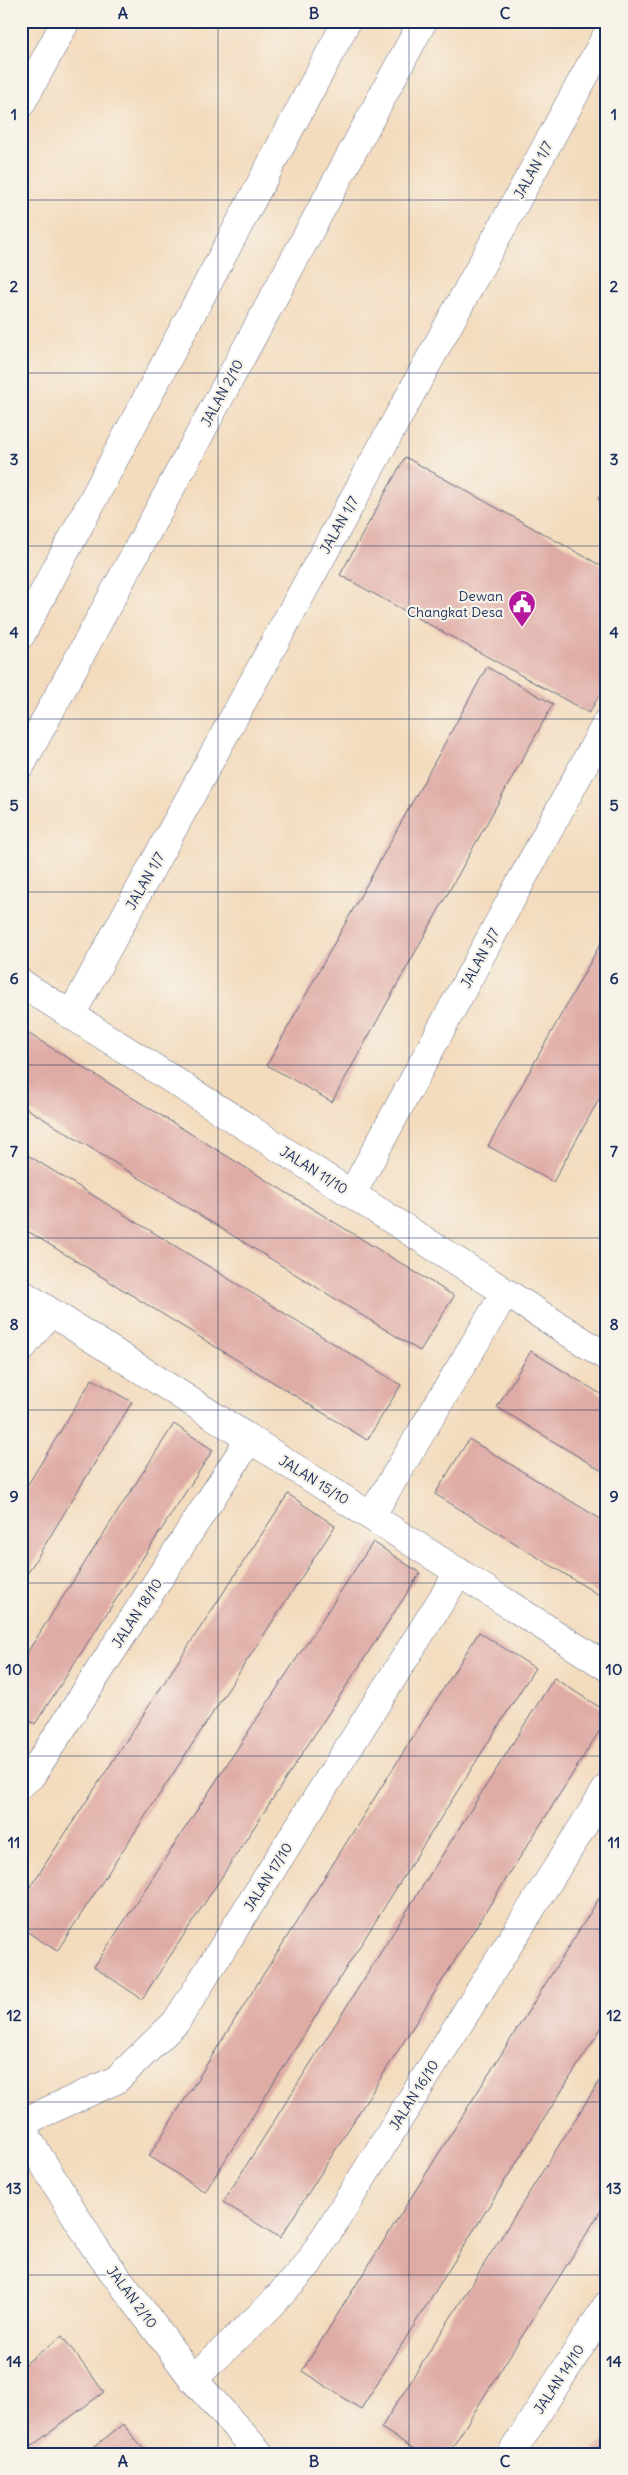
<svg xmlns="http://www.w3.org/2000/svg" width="628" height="2475" viewBox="0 0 628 2475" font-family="Delius,sans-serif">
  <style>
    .building { fill: #dfaba5 }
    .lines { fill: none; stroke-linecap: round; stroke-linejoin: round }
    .minor-casing { stroke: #676b80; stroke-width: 29 }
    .minor { stroke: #fff; stroke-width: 28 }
    .grid { fill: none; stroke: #1b2f5e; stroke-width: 1; stroke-opacity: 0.55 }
    .labels { text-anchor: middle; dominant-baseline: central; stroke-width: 4.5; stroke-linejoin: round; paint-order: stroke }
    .street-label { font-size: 14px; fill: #1b2f5e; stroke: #f7f3e8 }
    .poi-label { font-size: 14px; fill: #1b2f5e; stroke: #f7f3e8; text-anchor: end }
    .neatline { fill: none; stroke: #1b2f5e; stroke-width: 2 }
    .grid-label { font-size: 16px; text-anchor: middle; font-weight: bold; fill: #1b2f5e }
  </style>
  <rect width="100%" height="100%" fill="#f7f3e8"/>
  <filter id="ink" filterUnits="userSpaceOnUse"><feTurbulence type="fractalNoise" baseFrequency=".02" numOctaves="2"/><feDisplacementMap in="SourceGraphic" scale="10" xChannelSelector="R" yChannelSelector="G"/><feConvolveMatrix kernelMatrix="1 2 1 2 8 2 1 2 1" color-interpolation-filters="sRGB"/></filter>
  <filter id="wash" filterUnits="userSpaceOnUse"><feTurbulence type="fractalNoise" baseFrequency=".0096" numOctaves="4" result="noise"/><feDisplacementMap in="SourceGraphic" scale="20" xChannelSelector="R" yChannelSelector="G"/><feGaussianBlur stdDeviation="1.12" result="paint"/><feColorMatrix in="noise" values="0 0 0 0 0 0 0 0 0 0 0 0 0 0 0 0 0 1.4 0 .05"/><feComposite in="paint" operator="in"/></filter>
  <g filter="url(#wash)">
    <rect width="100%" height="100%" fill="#f3dbbe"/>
    <g id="blocks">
      <g class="building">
        <polygon points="405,457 607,569 607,682 589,713 340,575"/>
        <polygon points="607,482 607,504 598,499"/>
        <polygon points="487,667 553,704 332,1102 267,1065"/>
        <polygon points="607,932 607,1085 553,1182 488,1146"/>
        <polygon points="29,1034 454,1296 420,1351 21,1105 21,1046"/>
        <polygon points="21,1151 401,1385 367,1440 21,1227"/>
        <polygon points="607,1199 607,1218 599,1213"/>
        <polygon points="531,1351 607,1398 607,1474 497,1407"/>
        <polygon points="92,1379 132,1402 21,1584 21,1496"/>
        <polygon points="174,1424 213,1450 35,1724 21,1716 21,1662"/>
        <polygon points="469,1439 607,1523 607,1600 435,1494"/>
        <polygon points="288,1494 335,1526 57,1951 21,1928 21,1901"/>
        <polygon points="373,1542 420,1573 142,1999 94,1967"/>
        <polygon points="479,1632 535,1668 205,2192 149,2156"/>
        <polygon points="554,1678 607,1712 607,1719 280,2238 223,2202"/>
        <polygon points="607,1886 607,2019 361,2409 302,2371"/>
        <polygon points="607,2069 607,2201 448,2454 422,2454 381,2428"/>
        <polygon points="62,2336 104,2392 21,2454 21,2367"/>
        <polygon points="123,2424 147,2454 85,2454"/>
        <polygon points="607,2439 607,2454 588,2454"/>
      </g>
    </g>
  </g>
  <g filter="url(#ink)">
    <use href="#blocks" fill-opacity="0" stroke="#676b80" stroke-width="1"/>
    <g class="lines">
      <defs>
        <g id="minor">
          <polyline points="21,104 66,21"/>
          <polyline points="21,635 347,21"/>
          <polyline points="21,765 423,21"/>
          <polyline points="21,983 607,1357"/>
          <polyline points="71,1015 607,35"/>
          <polyline points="352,1194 607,722"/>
          <polyline points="21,1293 607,1667"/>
          <polyline points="21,1349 50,1312"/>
          <polyline points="371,1516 505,1293"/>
          <polyline points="21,1784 31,1776 249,1440"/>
          <polyline points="21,2123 116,2080 176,2022 459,1572"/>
          <polyline points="21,2127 94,2246 193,2379 260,2454"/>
          <polyline points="193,2379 270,2306 308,2264 607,1788"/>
          <polyline points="511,2454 607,2305"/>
        </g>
      </defs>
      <use href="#minor" class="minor-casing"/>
      <use href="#minor" class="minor"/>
    </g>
  </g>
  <path class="grid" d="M218,21V2454M409,21V2454M21,200H607M21,373H607M21,546H607M21,719H607M21,892H607M21,1065H607M21,1238H607M21,1410H607M21,1583H607M21,1756H607M21,1929H607M21,2102H607M21,2275H607"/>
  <defs>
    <symbol id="civic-pin" viewBox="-11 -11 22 30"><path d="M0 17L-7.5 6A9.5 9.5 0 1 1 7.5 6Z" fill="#b5179e" stroke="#f7f3e8"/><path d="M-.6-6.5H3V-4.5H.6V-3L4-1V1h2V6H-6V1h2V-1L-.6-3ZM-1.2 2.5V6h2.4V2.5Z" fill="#fff"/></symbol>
  </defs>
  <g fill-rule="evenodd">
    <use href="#civic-pin" x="506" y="588" width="32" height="43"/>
  </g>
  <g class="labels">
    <g class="street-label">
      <text transform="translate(533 170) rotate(-61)">JALAN 1/7</text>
      <text transform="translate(222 393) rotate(-62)">JALAN 2/10</text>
      <text transform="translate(339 525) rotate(-61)">JALAN 1/7</text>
      <text transform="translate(145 881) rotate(-61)">JALAN 1/7</text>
      <text transform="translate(480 958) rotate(-62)">JALAN 3/7</text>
      <text transform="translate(314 1170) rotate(32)">JALAN 11/10</text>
      <text transform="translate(314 1480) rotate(32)">JALAN 15/10</text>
      <text transform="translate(137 1613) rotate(-57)">JALAN 18/10</text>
      <text transform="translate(268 1877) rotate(-58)">JALAN 17/10</text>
      <text transform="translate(414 2095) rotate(-58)">JALAN 16/10</text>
      <text transform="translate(132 2297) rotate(53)">JALAN 2/10</text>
      <text transform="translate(559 2379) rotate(-57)">JALAN 14/10</text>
    </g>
    <g class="poi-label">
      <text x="503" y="596">Dewan<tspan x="503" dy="16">Changkat Desa</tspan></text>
    </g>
  </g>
  <rect width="628" height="2475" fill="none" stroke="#f7f3e8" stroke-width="55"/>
  <rect x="28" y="28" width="572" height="2420" class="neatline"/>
  <g class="grid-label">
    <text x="123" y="19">A</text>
    <text x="314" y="19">B</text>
    <text x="505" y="19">C</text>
    <text x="14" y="120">1</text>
    <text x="614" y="120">1</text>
    <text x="14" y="292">2</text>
    <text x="614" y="292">2</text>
    <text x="14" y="465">3</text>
    <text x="614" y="465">3</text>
    <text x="14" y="638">4</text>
    <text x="614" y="638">4</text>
    <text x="14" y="811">5</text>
    <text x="614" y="811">5</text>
    <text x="14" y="984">6</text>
    <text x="614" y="984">6</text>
    <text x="14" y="1157">7</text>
    <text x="614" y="1157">7</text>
    <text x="14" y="1330">8</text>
    <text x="614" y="1330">8</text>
    <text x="14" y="1502">9</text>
    <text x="614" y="1502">9</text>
    <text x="14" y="1675">10</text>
    <text x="614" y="1675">10</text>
    <text x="14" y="1848">11</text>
    <text x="614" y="1848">11</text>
    <text x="14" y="2021">12</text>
    <text x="614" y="2021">12</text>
    <text x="14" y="2194">13</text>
    <text x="614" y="2194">13</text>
    <text x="14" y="2367">14</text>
    <text x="614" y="2367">14</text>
    <text x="123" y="2467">A</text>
    <text x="314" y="2467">B</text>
    <text x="505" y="2467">C</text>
  </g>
</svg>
